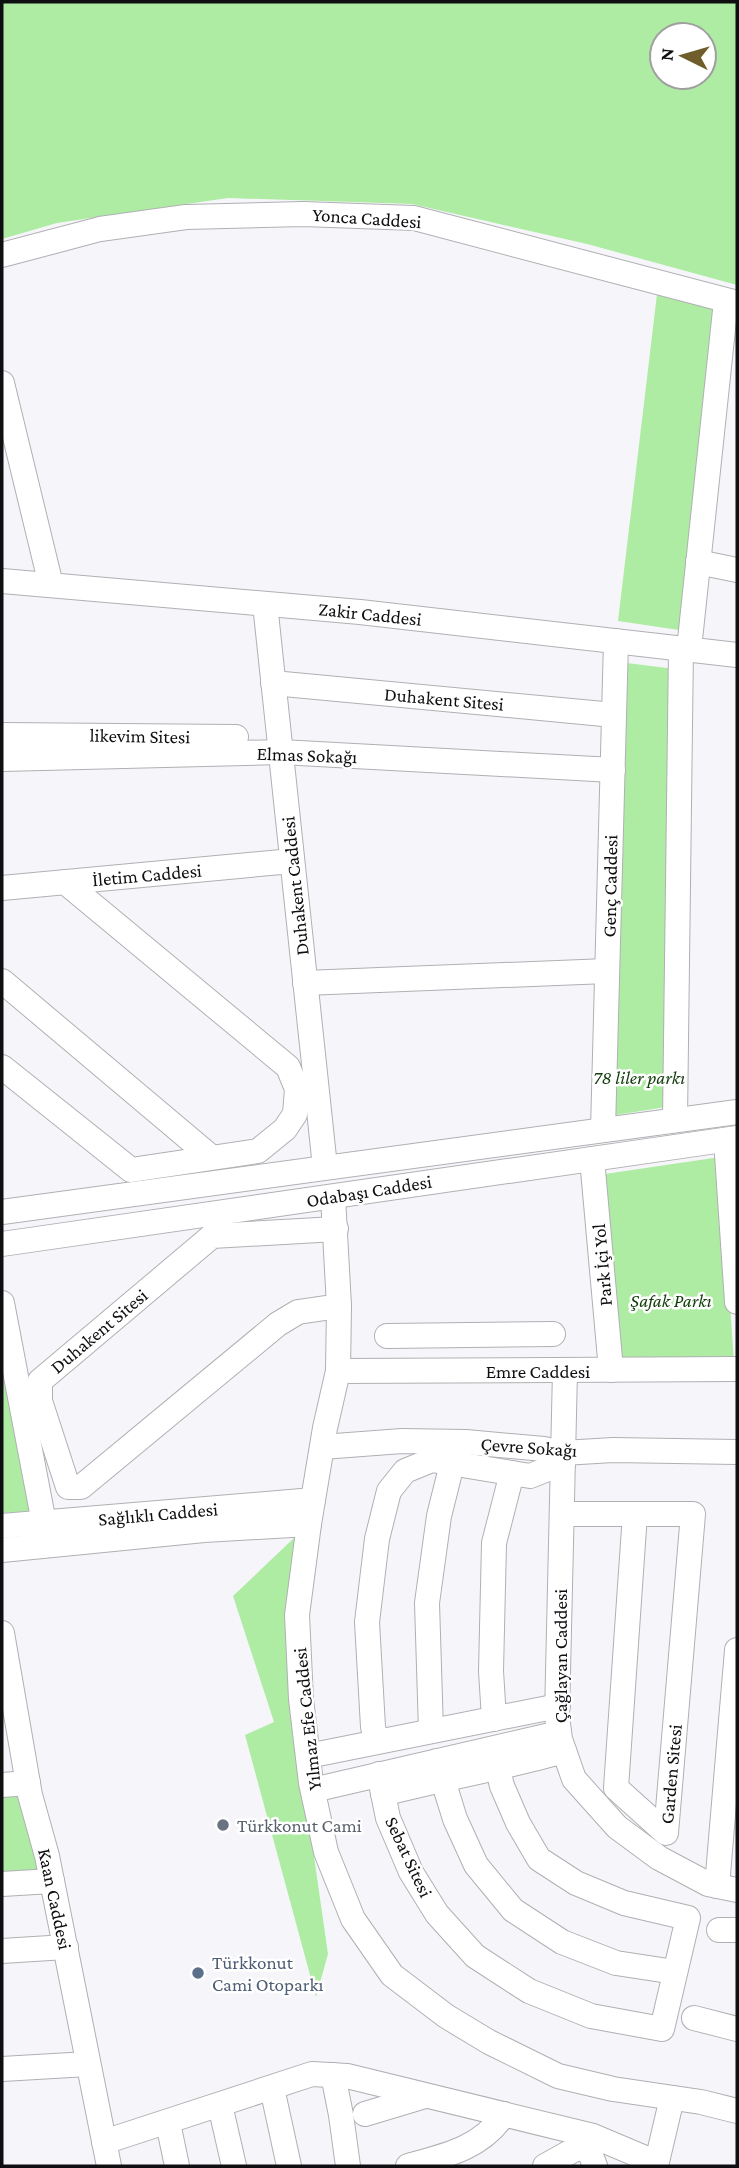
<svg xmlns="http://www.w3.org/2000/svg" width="739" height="2168" viewBox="0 0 739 2168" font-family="'Crimson Pro',serif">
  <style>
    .green { fill: #aeeca4; fill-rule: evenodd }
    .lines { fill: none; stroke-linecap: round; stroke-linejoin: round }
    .minor-casing { stroke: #b0b0b4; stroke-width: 26 }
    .minor { stroke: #fff; stroke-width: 24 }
    .worship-dot { fill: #6b7280; stroke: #fff; stroke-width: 2.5 }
    .service-dot { fill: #5c6f8a; stroke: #fff; stroke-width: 2.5 }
    .labels { text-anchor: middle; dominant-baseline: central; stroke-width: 5; stroke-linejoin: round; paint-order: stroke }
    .street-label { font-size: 19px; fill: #0f0f11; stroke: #fff }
    .park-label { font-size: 19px; font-style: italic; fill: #103d09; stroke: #fff }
    .worship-label { font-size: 19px; fill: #5b616d; stroke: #fff; text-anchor: start }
    .service-label { font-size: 19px; fill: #4e5e75; stroke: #fff; text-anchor: start }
  </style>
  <rect width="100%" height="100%" fill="#f6f6fa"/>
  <g class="green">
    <path d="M2,2H737V285L587,244L412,204L228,198L57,223L2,239ZM662,35H704V77H662Z"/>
    <polygon points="657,294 713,308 679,630 618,621"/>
    <polygon points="627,663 675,669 666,1107 610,1116"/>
    <polygon points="720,1157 734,1362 617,1363 605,1174"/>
    <polygon points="2,1345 32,1511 2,1513"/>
    <polygon points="294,1538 291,1696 328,1954 316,1997 245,1735 274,1722 233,1596"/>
    <polygon points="2,1792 19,1792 41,1871 2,1873"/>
  </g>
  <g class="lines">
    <defs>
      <g id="minor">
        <polyline points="2,255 100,229 186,217 303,214 414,218 737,303"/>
        <polyline points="2,383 51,585"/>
        <polyline points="698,562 737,570"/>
        <polyline points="2,581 360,612 737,655"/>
        <polyline points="265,604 325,1167"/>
        <polyline points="689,649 726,301"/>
        <polyline points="273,683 614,715"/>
        <polyline points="2,735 236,737"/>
        <polyline points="2,759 281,752 613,770"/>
        <polyline points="2,888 292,861"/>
        <polyline points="2,981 211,1157"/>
        <polyline points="305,983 607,971"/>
        <polyline points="2,1067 131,1170 258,1151 285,1129 295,1114 297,1089 288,1067 65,882"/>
        <polyline points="675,1120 681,648"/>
        <polyline points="603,1130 616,641"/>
        <polyline points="726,1140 737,1302"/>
        <polyline points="592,1159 611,1370"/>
        <polyline points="333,1197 339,1306 338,1371 325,1428 309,1524 297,1615 301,1699 311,1783 326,1852 353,1919 392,1975 446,2016 489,2042 558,2076 613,2089 701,2102 737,2111"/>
        <polyline points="2,1212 737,1112"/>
        <polyline points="336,1229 212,1236 40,1381 40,1401 68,1487 81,1487 278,1324 298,1312 339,1306"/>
        <polyline points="2,1244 737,1138"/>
        <polyline points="2,1303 44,1523"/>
        <polyline points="387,1336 553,1334"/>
        <polyline points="338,1371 737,1369"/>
        <polyline points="565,1371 557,1716 560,1739 574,1779 617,1827 659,1858 708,1884 737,1890"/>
        <polyline points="322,1447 402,1441 466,1442 544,1449 563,1453 613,1450 737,1452"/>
        <polyline points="562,1514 693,1514 666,1833 616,1788 635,1514"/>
        <polyline points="2,1526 313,1500"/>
        <polyline points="2,1550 204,1530 309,1524"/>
        <polyline points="2,1633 30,1795 47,1856 109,2166"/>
        <polyline points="494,1719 491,1671 494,1543 512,1473"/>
        <polyline points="431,1731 427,1603 439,1516 452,1464"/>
        <polyline points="377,1742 373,1727 367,1622 377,1539 389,1491 405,1471 432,1460 530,1476 563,1463"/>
        <polyline points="308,1756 558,1706"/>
        <polyline points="437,1761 455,1819 476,1865 513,1910 562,1942 616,1963 675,1972"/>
        <polyline points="379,1774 388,1818 411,1872 437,1914 475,1956 529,1991 591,2016 662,2029 688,1918 624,1903 576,1883 539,1859 518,1823 502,1786 493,1749"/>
        <polyline points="2,1785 28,1783"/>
        <polyline points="313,1790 559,1733"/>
        <path d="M383,1794C444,1778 504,1768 564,1751"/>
        <polyline points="2,1884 52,1881"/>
        <polyline points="717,1886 737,1650"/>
        <polyline points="719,1930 737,1930"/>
        <polyline points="2,1951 66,1947"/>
        <polyline points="694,2018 737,2029"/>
        <polyline points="2,2069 88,2064"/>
        <polyline points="333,2075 341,2115 348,2166"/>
        <polyline points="272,2088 289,2166"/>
        <polyline points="220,2105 234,2166"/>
        <polyline points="365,2114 425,2096"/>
        <polyline points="168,2123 177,2166"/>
        <polyline points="104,2142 312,2074 347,2076 593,2136 657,2163"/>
        <path d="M408,2166C445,2156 482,2148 504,2114"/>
        <polyline points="545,2166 579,2147 590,2153 595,2166"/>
        <polyline points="656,2166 672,2098"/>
      </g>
    </defs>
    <use href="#minor" class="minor-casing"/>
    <use href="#minor" class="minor"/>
  </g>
  <circle class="worship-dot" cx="223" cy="1825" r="7"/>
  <circle class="service-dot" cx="198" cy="1973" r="7"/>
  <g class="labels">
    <g class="street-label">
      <text transform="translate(367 218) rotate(4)">Yonca Caddesi</text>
      <text transform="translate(370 614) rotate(6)">Zakir Caddesi</text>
      <text transform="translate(444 699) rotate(5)">Duhakent Sitesi</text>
      <text transform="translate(140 736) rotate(1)">likevim Sitesi</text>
      <text transform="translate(307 755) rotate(2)">Elmas Sokağı</text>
      <text transform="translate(147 875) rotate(-5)">İletim Caddesi</text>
      <text transform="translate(295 886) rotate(-96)">Duhakent Caddesi</text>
      <text transform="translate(610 886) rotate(-89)">Genç Caddesi</text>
      <text transform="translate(369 1191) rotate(-9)">Odabaşı Caddesi</text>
      <text transform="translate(602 1265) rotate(-95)">Park İçi Yol</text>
      <text transform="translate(99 1331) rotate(-40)">Duhakent Sitesi</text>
      <text x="538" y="1371">Emre Caddesi</text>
      <text transform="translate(529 1447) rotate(4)">Çevre Sokağı</text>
      <text transform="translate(158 1514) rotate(-5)">Sağlıklı Caddesi</text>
      <text transform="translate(560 1656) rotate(-90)">Çağlayan Caddesi</text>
      <text transform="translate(307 1719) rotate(-96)">Yılmaz Efe Caddesi</text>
      <text transform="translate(671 1774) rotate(-85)">Garden Sitesi</text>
      <text transform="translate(409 1857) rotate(65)">Sebat Sitesi</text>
      <text transform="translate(55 1899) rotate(78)">Kaan Caddesi</text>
    </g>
    <g class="park-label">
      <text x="639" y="1077">78 liler parkı</text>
      <text x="671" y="1300">Şafak Parkı</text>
    </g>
    <g class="worship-label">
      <text x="237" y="1825">Türkkonut Cami</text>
    </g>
    <g class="service-label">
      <text x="212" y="1962">Türkkonut<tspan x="212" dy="22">Cami Otoparkı</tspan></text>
    </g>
  </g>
  <rect width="739" height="2168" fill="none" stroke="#0f0f11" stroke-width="7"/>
  <g transform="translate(683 56) rotate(275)"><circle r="33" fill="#ffffff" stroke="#9f9fa0" stroke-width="2"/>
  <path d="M0-5L12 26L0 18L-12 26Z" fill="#6f5d2b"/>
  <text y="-10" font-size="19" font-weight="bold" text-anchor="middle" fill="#0f0f11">N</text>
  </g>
</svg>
